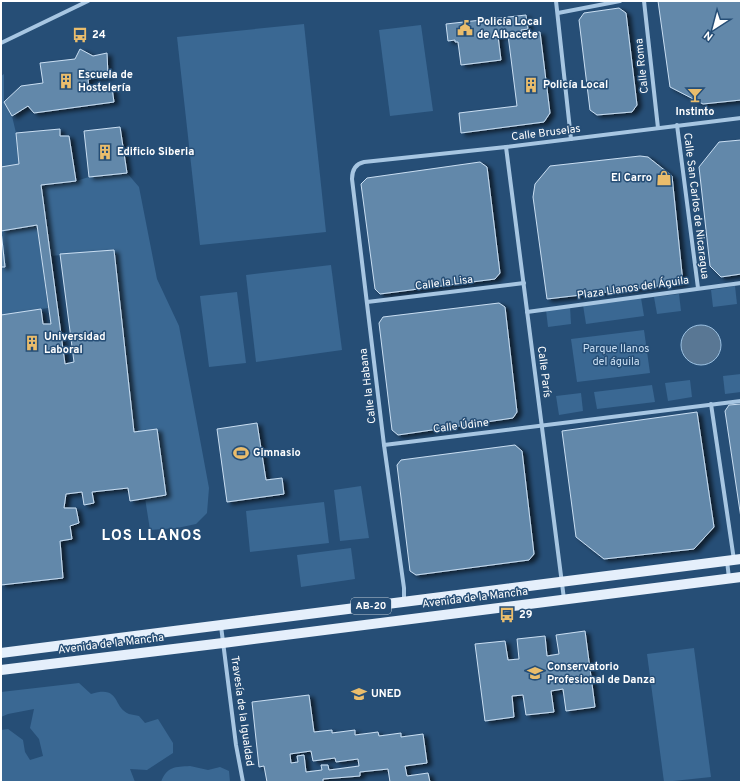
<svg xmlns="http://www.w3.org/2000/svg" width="742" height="783" viewBox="0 0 742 783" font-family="Overpass,sans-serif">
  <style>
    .green { fill: #3a6893 }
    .water { fill: #597794; stroke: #9bc1e2 }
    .building { fill: #6288aa; stroke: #c9def2; fill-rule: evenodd; filter: url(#shadow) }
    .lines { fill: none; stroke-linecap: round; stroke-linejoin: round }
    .street { stroke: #a7c6e2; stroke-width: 4 }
    .primary { stroke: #e5effb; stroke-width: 10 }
    .labels { text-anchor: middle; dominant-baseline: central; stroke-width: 3; stroke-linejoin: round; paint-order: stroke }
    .shield { fill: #264e76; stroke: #becad6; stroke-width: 1 }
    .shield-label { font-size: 10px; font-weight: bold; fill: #fff }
    .poi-label { font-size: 11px; font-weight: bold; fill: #fff; stroke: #264e76; text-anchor: start }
    .street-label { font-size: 11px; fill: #fff; stroke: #264e76 }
    .park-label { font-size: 11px; fill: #c9def2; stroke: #264e76 }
    .district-label { font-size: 15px; font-weight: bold; letter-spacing: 1px; fill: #fff; stroke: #264e76 }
  </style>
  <defs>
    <filter id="shadow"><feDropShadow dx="4.5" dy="2.5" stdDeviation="2" flood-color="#0009"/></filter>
  </defs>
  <rect width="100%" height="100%" fill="#264e76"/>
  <g class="green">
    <polygon points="304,24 326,232 200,245 177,37"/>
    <polygon points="421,25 433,111 390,116 379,30"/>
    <polygon points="4,74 4,102 12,116 16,133 19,164 1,167 1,76"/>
    <polygon points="127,173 139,187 157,279 179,326 209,488 207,513 196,524 177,528 150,530 145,498 165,495 157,430 134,432 114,250 51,256 41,185 76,181 89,177"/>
    <polygon points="37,225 48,308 1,315 1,267 5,267 1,231"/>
    <polygon points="331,265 342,350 256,362 246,275"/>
    <polygon points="735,286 737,304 713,307 711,290"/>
    <polygon points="237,292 246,363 209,367 200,296"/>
    <polygon points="679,294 681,311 657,314 654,297"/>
    <polygon points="641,298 644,316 586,324 583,305"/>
    <polygon points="570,307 571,324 548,327 546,310"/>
    <polygon points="644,330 650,373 577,382 571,339"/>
    <polygon points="741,374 741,392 725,394 723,376"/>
    <polygon points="690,380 692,397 668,401 665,383"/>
    <polygon points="652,385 655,402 597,409 594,392"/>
    <polygon points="581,393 583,411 559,415 556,396"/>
    <polygon points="361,486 369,538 340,541 334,490"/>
    <polygon points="324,502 329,543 250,552 246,511"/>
    <polygon points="351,548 355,579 301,587 297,555"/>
    <polygon points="694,648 711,777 664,782 647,654"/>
    <path d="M79,683L91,694C121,685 112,707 129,714C132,715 136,715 139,716L145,723L158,719L173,743V753L147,770L130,769L135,782H1V730L8,729L23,740L25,752L30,760L43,756L39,739L30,728L34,709L8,714L1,717V692Z"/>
    <path d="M190,766L208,770L220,767L229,771L230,782H161C167,766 175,767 190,766Z"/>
  </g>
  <circle class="water" cx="701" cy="345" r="20"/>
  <g class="building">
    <polygon points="658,1 741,1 741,100 703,104 670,87"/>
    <polygon points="619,8 626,13 637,105 632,112 597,115 590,110 579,20 584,13"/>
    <polygon points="526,15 528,29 521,30 522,34 540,32 550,113 544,122 461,133 459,113 517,106 508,35 498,36 501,60 461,65 458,42 455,42 455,40 448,41 446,24"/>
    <polygon points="80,49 93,56 107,53 108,76 88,79 89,88 112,88 114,102 34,113 28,106 12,116 4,102 21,86 43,83 40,63 75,59"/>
    <polygon points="120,127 127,173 89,177 84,131"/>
    <polygon points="60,129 60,136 69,136 76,181 41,185 65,364 74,362 60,254 114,250 134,432 157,429 166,495 130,501 128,488 92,492 94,503 84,505 82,492 66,494 64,508 76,508 79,523 70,526 72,539 60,541 63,578 1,585 1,315 41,309 43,324 51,324 37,225 1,231 5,267 1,267 1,167 19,164 16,133"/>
    <polygon points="741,140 741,274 721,277 710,266 699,167 719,142"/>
    <polygon points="640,156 648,157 672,176 683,283 547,299 533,197 535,184 550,166"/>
    <polygon points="480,162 487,167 500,273 495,279 380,294 375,289 361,184 367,178"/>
    <polygon points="499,303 505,307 517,412 513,418 398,435 392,430 379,323 383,317"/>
    <polygon points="741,404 741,518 725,411 729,405"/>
    <polygon points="697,412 714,527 694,549 604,559 576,537 562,431"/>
    <polygon points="257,423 266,480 282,478 284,494 227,502 217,429"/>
    <polygon points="515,445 522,451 534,554 529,560 416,575 410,571 397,465 401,460"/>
    <polygon points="585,631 595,707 566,711 563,689 551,691 554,712 526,715 523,695 512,696 514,717 485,721 475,644 505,641 508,660 519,659 517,639 545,636 547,656 559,654 556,635"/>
    <path d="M309,695L314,732L332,730V733L355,730V735L378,732L379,736L401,733V737L423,734L427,763L405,766L407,776L428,773L430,782H390L388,769L360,772V776L323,779V782H267L264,766L259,767L252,702ZM311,751L313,761L335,758L336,762L358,759L359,766L329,770L328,765H321L322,770L306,772L304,755L297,756L298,762L291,763L290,754Z"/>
  </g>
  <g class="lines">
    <g class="street">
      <polyline points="556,1 571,139"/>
      <polyline points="644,1 658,128"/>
      <polyline points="558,13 620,1"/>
      <polyline points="1,43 88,1"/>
      <polyline points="677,125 698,288"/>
      <polyline points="506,147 564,599"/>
      <polyline points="367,302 524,283"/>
      <polyline points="527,312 741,283"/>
      <polyline points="711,404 734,560"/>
      <polyline points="384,445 741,401"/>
      <polyline points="727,561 729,578"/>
      <path d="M404,601V588L384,445L352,179C352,170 355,164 364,162L506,147L741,118"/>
      <polyline points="221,626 236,745 243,782"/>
    </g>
    <g class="primary">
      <polyline points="1,653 741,559"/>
      <polyline points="1,670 223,643 741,577"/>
    </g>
  </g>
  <defs>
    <symbol id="civic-bare" viewBox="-9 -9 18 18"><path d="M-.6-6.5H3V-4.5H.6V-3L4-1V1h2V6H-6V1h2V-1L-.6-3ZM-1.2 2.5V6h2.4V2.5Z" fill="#eabd6c" stroke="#264e76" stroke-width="2.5" paint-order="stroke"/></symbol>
    <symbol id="bus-bare" viewBox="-9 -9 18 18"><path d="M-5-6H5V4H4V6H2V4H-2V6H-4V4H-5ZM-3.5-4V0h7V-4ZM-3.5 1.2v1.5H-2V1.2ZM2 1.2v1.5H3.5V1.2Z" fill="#eabd6c" stroke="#264e76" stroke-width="2.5" paint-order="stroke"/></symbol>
    <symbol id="building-bare" viewBox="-9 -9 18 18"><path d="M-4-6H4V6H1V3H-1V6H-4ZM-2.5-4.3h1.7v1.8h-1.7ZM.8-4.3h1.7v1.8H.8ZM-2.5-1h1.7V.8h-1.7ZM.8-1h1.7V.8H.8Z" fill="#eabd6c" stroke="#264e76" stroke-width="2.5" paint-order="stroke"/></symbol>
    <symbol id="bar-bare" viewBox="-9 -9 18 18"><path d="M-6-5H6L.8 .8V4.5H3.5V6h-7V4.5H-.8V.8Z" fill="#eabd6c" stroke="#264e76" stroke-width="2.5" paint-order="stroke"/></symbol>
    <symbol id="shop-bare" viewBox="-9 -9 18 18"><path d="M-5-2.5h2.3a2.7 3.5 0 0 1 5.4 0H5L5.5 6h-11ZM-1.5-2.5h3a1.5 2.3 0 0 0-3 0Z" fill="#eabd6c" stroke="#264e76" stroke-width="2.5" paint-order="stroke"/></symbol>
    <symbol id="stadium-bare" viewBox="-9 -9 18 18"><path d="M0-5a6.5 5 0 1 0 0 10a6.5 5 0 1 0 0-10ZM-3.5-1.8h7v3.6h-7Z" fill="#eabd6c" stroke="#264e76" stroke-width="2.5" paint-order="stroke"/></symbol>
    <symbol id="university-bare" viewBox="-9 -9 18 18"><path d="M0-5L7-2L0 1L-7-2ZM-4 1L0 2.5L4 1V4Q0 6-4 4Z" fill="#eabd6c" stroke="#264e76" stroke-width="2.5" paint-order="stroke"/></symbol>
  </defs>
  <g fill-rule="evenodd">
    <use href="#civic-bare" x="454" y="17" width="22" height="22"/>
    <use href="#bus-bare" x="69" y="24" width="22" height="22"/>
    <use href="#building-bare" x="55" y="70" width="22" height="22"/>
    <use href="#building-bare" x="520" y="74" width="22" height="22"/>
    <use href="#bar-bare" x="684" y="84" width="22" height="22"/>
    <use href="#building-bare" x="94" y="141" width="22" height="22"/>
    <use href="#shop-bare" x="653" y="167" width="22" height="22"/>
    <use href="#building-bare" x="21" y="332" width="22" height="22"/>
    <use href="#stadium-bare" x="230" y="442" width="22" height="22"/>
    <use href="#bus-bare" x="496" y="604" width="22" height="22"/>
    <use href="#university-bare" x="524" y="662" width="22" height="22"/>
    <use href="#university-bare" x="348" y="683" width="22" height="22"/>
  </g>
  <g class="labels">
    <rect class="shield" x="351" y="598" width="40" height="16" rx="3"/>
    <g class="shield-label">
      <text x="371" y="606">AB-20</text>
    </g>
    <g class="poi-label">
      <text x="477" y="22">Policía Local<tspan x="477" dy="13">de Albacete</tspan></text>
      <text x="92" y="35">24</text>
      <text x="78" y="75">Escuela de<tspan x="78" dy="13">Hostelería</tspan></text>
      <text x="543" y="85">Policía Local</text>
      <text x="695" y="112" text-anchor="middle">Instinto</text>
      <text x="117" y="152">Edificio Siberia</text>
      <text x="652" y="178" text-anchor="end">El Carro</text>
      <text x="44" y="337">Universidad<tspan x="44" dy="13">Laboral</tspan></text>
      <text x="253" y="453">Gimnasio</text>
      <text x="519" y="615">29</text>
      <text x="547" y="667">Conservatorio<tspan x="547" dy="13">Profesional de Danza</tspan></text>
      <text x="371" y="694">UNED</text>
    </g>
    <g class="street-label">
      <text transform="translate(642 66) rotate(-96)">Calle Roma</text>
      <text transform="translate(546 133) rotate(-7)">Calle Bruselas</text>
      <text transform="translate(696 206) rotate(83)">Calle San Carlos de Nicaragua</text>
      <text transform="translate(444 283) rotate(-7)">Calle la Lisa</text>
      <text transform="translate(633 288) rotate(-8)">Plaza Llanos del Águila</text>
      <text transform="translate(544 372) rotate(83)">Calle París</text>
      <text transform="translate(368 386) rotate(-97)">Calle la Habana</text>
      <text transform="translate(461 426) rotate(-7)">Calle Údine</text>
      <text transform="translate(475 598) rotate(-7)">Avenida de la Mancha</text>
      <text transform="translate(111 644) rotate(-7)">Avenida de la Mancha</text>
      <text transform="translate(242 711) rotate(82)">Travesía de la Igualdad</text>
    </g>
    <g class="park-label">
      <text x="616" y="349">Parque llanos<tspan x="616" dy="13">del águila</tspan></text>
    </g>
    <g class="district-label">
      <text x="152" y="536">LOS LLANOS</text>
    </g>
  </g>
  <rect width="742" height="783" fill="none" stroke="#ffffff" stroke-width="4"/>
  <g transform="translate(714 28) rotate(216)" stroke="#264e76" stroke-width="3" paint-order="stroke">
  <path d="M0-3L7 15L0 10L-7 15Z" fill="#ffffff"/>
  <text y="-6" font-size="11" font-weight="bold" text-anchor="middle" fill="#ffffff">N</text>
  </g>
</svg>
